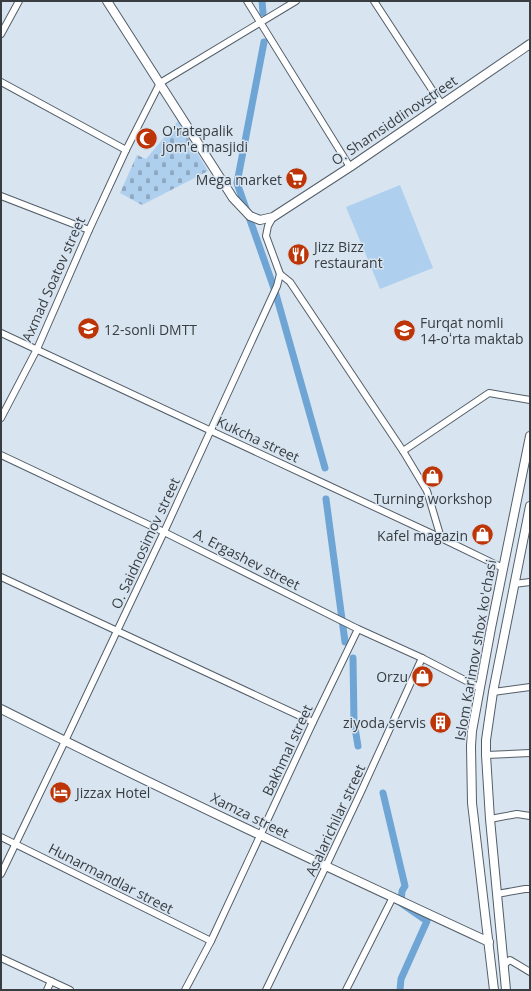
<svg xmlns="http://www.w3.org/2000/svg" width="531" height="991" viewBox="0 0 531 991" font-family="'Open Sans',sans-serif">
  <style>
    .cemetery { fill: url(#cemetery-stones) }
    .garden { fill: #aecfed }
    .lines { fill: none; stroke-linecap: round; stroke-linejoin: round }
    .canal { stroke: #6fa5d4; stroke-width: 7 }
    .street-casing { stroke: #535e68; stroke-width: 8 }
    .secondary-casing { stroke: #535e68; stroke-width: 10 }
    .street { stroke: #fff; stroke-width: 6 }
    .secondary { stroke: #fff; stroke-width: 8 }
    .labels { text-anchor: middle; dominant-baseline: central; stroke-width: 3; stroke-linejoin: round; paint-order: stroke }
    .street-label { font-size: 14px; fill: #383d41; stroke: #d8e5f1 }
    .poi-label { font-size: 14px; fill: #383d41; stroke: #d8e5f1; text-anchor: start }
  </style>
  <defs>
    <pattern id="cemetery-stones" width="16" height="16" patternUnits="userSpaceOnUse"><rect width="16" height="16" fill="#aecfed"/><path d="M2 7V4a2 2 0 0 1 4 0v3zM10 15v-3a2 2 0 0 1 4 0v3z" fill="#8fa9c2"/></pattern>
  </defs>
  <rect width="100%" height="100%" fill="#d8e5f1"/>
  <polygon class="cemetery" points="178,121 208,171 142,205 120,193 137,155 146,159"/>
  <polygon class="garden" points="400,185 433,268 380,289 346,207"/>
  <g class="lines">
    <g class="canal">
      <polyline points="262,1 263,13"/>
      <polyline points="264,42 237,183 275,291 325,468"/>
      <polyline points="326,499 345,642"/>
      <polyline points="353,658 354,722 358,746"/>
      <polyline points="383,793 405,886 402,891 401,903 427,921 401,979 400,990"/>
    </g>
    <defs>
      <g id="street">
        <polyline points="247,1 350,167"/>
        <polyline points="374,1 442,105"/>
        <polyline points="1,34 19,1"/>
        <polyline points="1,82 126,150"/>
        <polyline points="1,196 89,230"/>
        <polyline points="280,274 290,282 403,451 427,491 441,538"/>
        <polyline points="1,333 323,483 441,538 503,568"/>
        <polyline points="1,418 37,349 89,230 126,150 160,83 296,1"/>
        <polyline points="403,451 489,393 530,400"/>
        <polyline points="1,455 164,532 358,629 422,658 480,688"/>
        <polyline points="1,577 313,722"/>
        <polyline points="514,584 530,582"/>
        <polyline points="493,692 530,687"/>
        <polyline points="486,755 530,753"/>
        <polyline points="490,819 517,814 530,816"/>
        <polyline points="1,837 211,941"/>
        <polyline points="1,874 65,741 117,631 164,532 277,286 280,274 266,236 268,226 273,217"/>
        <polyline points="497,894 525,889 530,889"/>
        <polyline points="1,958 70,990"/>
        <polyline points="504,966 506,963 510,960 530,972"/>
        <polyline points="47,990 51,981"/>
        <polyline points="185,990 211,941 313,722 358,629"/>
        <polyline points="266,990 326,866 360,794 422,658"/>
        <polyline points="346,990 393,897"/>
      </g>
      <g id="secondary">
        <polyline points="107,1 233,198 250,216 260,220 273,217 350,167 530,44"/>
        <path d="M1,709C162,790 325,866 489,942"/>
        <polyline points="494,990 472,803 471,746 472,731 491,628 530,436"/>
        <polyline points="506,990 490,819 486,755 486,740 493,692 530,506"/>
      </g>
    </defs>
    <use href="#street" class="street-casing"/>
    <use href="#secondary" class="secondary-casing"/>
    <use href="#street" class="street"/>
    <use href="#secondary" class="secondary"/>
  </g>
  <defs>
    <symbol id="mosque-disc" viewBox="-11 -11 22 22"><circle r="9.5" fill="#bd3406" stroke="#d8e5f1"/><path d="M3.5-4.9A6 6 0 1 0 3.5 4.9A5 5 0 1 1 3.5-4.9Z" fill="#fff"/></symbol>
    <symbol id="supermarket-disc" viewBox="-11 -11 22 22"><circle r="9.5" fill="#bd3406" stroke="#d8e5f1"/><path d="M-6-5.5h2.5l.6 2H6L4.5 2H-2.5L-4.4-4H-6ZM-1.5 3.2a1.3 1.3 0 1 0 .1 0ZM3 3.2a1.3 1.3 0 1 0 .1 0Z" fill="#fff"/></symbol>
    <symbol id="restaurant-disc" viewBox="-11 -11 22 22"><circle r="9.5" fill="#bd3406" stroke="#d8e5f1"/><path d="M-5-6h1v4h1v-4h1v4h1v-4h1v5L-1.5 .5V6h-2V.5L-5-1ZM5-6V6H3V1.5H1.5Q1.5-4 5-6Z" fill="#fff"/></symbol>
    <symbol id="school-disc" viewBox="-11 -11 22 22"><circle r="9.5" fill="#bd3406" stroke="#d8e5f1"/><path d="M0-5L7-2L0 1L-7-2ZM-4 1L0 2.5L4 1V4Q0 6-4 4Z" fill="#fff"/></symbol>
    <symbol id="shop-disc" viewBox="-11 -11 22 22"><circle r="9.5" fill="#bd3406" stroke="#d8e5f1"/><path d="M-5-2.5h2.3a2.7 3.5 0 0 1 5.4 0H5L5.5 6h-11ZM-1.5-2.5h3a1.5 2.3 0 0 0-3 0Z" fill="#fff"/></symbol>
    <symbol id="building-disc" viewBox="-11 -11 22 22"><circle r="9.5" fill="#bd3406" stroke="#d8e5f1"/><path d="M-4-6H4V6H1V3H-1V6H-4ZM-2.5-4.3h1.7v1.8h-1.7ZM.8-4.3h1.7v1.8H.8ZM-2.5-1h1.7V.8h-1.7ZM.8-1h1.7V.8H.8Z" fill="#fff"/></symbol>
    <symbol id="hotel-disc" viewBox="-11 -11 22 22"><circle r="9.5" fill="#bd3406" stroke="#d8e5f1"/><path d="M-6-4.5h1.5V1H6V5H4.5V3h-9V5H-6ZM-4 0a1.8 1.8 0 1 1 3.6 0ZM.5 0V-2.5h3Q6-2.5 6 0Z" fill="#fff"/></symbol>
  </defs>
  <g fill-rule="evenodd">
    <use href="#mosque-disc" x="134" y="126" width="25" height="25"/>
    <use href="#supermarket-disc" x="284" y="166" width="25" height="25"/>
    <use href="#restaurant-disc" x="286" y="242" width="25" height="25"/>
    <use href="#school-disc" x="76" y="316" width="25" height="25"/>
    <use href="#school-disc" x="392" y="318" width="25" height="25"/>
    <use href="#shop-disc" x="420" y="464" width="25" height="25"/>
    <use href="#shop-disc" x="470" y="522" width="25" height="25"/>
    <use href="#shop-disc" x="410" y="664" width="25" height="25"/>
    <use href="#building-disc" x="428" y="710" width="25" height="25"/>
    <use href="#hotel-disc" x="48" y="780" width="25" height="25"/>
  </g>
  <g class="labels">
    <g class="street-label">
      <text transform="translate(394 120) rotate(-34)">O. Shamsiddinovstreet</text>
      <text transform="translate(53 279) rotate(-66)">Axmad Soatov street</text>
      <text transform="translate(258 439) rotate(25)">Kukcha street</text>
      <text transform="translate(145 543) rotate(-65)">O. Saidnosimov street</text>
      <text transform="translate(247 559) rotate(27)">A. Ergashev street</text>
      <text transform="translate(475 650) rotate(-80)">Islom Karimov shox ko'chasi</text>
      <text transform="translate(287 750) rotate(-65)">Bakhmal street</text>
      <text transform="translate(250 815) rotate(26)">Xamza street</text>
      <text transform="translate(335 820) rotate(-65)">Asalarichilar street</text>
      <text transform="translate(111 878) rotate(27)">Hunarmandlar street</text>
    </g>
    <g class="poi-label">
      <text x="162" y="130">O'ratepalik<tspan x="162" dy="16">jom'e masjidi</tspan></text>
      <text x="282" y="179" text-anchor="end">Mega market</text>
      <text x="314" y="246">Jizz Bizz<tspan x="314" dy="16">restaurant</tspan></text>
      <text x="420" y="322">Furqat nomli<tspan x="420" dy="16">14-oʻrta maktab</tspan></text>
      <text x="104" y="329">12-sonli DMTT</text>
      <text x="433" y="498" text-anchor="middle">Turning workshop</text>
      <text x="468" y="535" text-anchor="end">Kafel magazin</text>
      <text x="408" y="676" text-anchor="end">Orzu</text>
      <text x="426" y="722" text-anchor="end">ziyoda servis</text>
      <text x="76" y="792">Jizzax Hotel</text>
    </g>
  </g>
  <rect width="531" height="991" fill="none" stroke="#383d41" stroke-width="4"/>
</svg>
